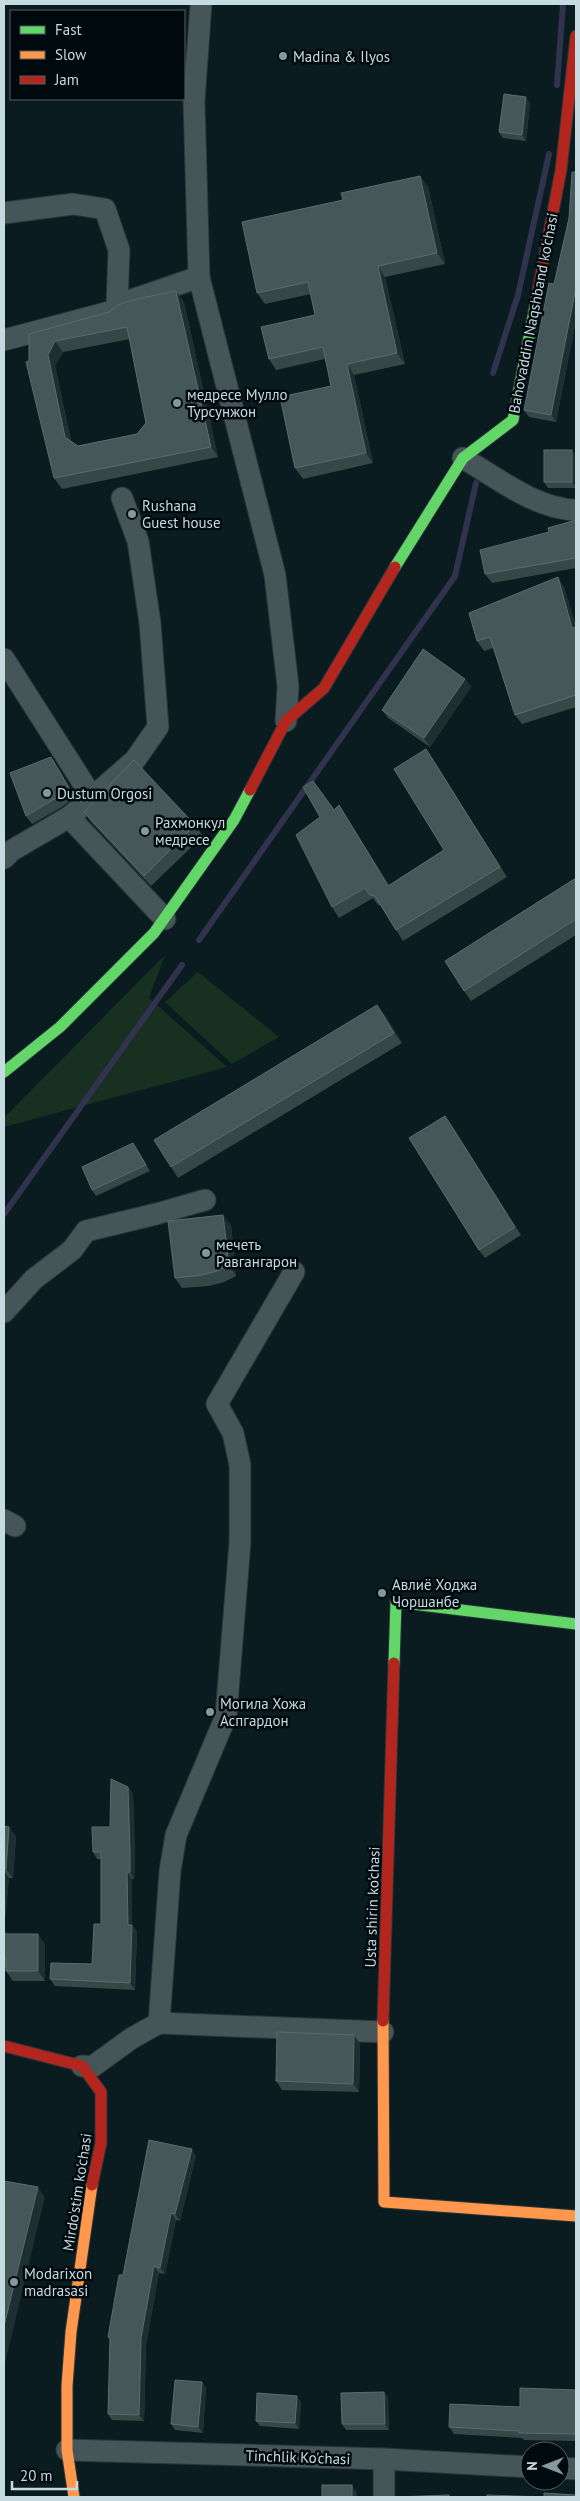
<svg xmlns="http://www.w3.org/2000/svg" width="580" height="2501" viewBox="0 0 580 2501" font-family="'PT Sans',sans-serif">
  <style>
    .green { fill: #17301f }
    .lines { fill: none; stroke-linecap: round; stroke-linejoin: round }
    .stream { stroke: #30324e; stroke-width: 6 }
    .street-casing { stroke: #2a3539; stroke-width: 23 }
    .fast-casing { stroke: #2a3539; stroke-width: 13 }
    .slow-casing { stroke: #2a3539; stroke-width: 13 }
    .jam-casing { stroke: #2a3539; stroke-width: 13 }
    .street { stroke: #465558; stroke-width: 21 }
    .fast { stroke: #63d668; stroke-width: 11 }
    .slow { stroke: #ff974d; stroke-width: 11 }
    .jam { stroke: #b3261e; stroke-width: 11 }
    .wall { fill: #364748; fill-rule: evenodd }
    .shaded-wall { fill: #1e2f31 }
    .building { fill: #455759; stroke: #5a6c6e; fill-rule: evenodd }
    .poi-dot { fill: #85989d; stroke: #000a0e; stroke-width: 2 }
    .labels { text-anchor: middle; dominant-baseline: central; stroke-width: 5; stroke-linejoin: round; paint-order: stroke }
    .poi-label { font-size: 15px; fill: #c6dbe1; stroke: #000a0e; text-anchor: start }
    .street-label { font-size: 15px; fill: #c6dbe1; stroke: #000a0e }
  </style>
  <rect width="100%" height="100%" fill="#0b1c20"/>
  <g class="green">
    <polygon points="165,955 149,998 227,1067 4,1127 4,1118"/>
    <polygon points="198,972 279,1037 232,1064 165,1002"/>
  </g>
  <g class="lines">
    <g class="stream">
      <polyline points="557,85 563,4"/>
      <polyline points="493,373 518,295 549,154"/>
      <polyline points="199,940 455,576 476,483"/>
      <polyline points="4,1214 182,965"/>
    </g>
    <defs>
      <g id="street">
        <polyline points="201,4 194,101 199,277 275,575 288,686 286,721"/>
        <polyline points="4,213 73,204 105,209 119,250 117,305"/>
        <polyline points="4,340 113,311 117,305 199,277"/>
        <path d="M463,458C497,478 536,509 576,510"/>
        <polyline points="4,659 92,797"/>
        <polyline points="69,817 165,919"/>
        <polyline points="4,858 11,851 69,817 86,803 135,760 158,727 150,623 138,541 122,498"/>
        <polyline points="4,1312 34,1279 72,1250 86,1231 156,1214 205,1200"/>
        <polyline points="4,1520 15,1526"/>
        <polyline points="159,2023 170,1871 176,1835 226,1716 240,1542 240,1465 233,1433 217,1404 294,1272"/>
        <polyline points="82,2066 92,2067 132,2038 159,2023 383,2032"/>
        <polyline points="67,2450 384,2459 530,2467"/>
        <polyline points="384,2459 384,2497"/>
        <polyline points="560,2468 576,2469"/>
      </g>
      <g id="fast">
        <polyline points="395,567 463,458 513,420 536,301"/>
        <polyline points="4,1072 60,1027 154,933 234,820 250,790"/>
        <polyline points="394,1663 396,1602 576,1624"/>
      </g>
      <g id="slow">
        <polyline points="383,2021 384,2202 576,2216"/>
        <polyline points="74,2497 67,2450 67,2386 71,2332 92,2185"/>
      </g>
      <g id="jam">
        <polyline points="536,301 561,170 576,36"/>
        <polyline points="250,790 286,721 324,688 395,567"/>
        <polyline points="383,2021 394,1663"/>
        <polyline points="4,2046 82,2066 101,2092 101,2143 92,2185"/>
      </g>
    </defs>
    <use href="#street" class="street-casing"/>
    <use href="#fast" class="fast-casing"/>
    <use href="#slow" class="slow-casing"/>
    <use href="#jam" class="jam-casing"/>
    <use href="#street" class="street"/>
    <use href="#fast" class="fast"/>
    <use href="#slow" class="slow"/>
    <use href="#jam" class="jam"/>
  </g>
  <g class="wall">
    <polygon points="530,103 526,141 503,138 499,132"/>
    <polygon points="576,165 576,320 556,422 529,417 524,410 554,284 569,218 576,172"/>
    <polygon points="428,186 445,264 385,277 405,364 354,375 373,463 303,479 295,468 331,386 325,359 276,370 269,359 315,315 311,294 265,304 257,293"/>
    <path d="M184,302L218,457L62,489L54,478L29,361V334ZM130,339L146,423L137,434L78,446L71,441L55,366L63,352Z"/>
    <polygon points="572,450 576,456 576,488 548,488 544,482"/>
    <polygon points="576,520 576,568 492,583 485,574 549,532"/>
    <polygon points="564,587 576,627 576,707 522,724 515,715 493,648 484,651 477,641"/>
    <polygon points="465,679 471,687 430,747 388,718 382,710"/>
    <polygon points="433,759 507,877 403,941 381,906 378,905 373,898 339,918 332,907 320,817 334,810 339,805 346,816 389,885 444,850"/>
    <polygon points="57,766 75,796 62,807 32,824 26,816"/>
    <polygon points="84,812 195,825 203,836 151,886 91,822"/>
    <polygon points="576,878 576,935 471,1001 464,991"/>
    <polygon points="385,1015 402,1043 178,1178 171,1167"/>
    <polygon points="451,1124 521,1235 485,1258 479,1250"/>
    <polygon points="137,1149 150,1171 96,1196 92,1190"/>
    <polygon points="231,1225 236,1276 224,1282 209,1286 182,1288 175,1278"/>
    <polygon points="128,1787 133,1794 135,1859 134,1879 132,1879 132,1925 137,1932 135,1990 55,1986 50,1979 92,1964 101,1924 101,1859 97,1859 93,1852 110,1827"/>
    <polygon points="4,1826 16,1836 13,1878 9,1878 4,1930 8,1934 45,1944 45,1981 13,1981 6,1971 6,1968 4,1968"/>
    <polygon points="360,2044 359,2092 282,2090 276,2081"/>
    <polygon points="196,2155 180,2221 176,2220 165,2274 159,2273 146,2345 144,2421 112,2420 108,2414 110,2340 108,2337 123,2275"/>
    <polygon points="202,2382 206,2388 203,2433 175,2430 171,2424"/>
    <polygon points="576,2390 576,2441 524,2440 522,2438 454,2434 449,2427"/>
    <polygon points="384,2392 388,2398 389,2430 346,2430 342,2424"/>
    <polygon points="301,2402 299,2429 260,2426 256,2421"/>
  </g>
  <g class="shaded-wall">
    <polygon points="526,97 530,103 526,141 522,135"/>
    <polygon points="420,176 428,186 445,264 437,253"/>
    <polygon points="378,266 385,277 405,364 397,353"/>
    <polygon points="576,287 576,320 556,422 551,415"/>
    <polygon points="176,291 184,302 218,457 211,447"/>
    <polygon points="55,341 63,352 55,366 72,448 65,437 48,355"/>
    <polygon points="347,364 354,375 373,463 366,453"/>
    <polygon points="572,450 576,456 576,488 572,482"/>
    <polygon points="558,577 564,587 576,627 572,628"/>
    <polygon points="465,679 471,687 430,747 424,738"/>
    <polygon points="426,749 433,759 507,877 500,867"/>
    <polygon points="51,757 57,766 75,796 69,788"/>
    <polygon points="339,805 346,816 395,896 388,886"/>
    <polygon points="377,1005 385,1015 402,1043 394,1033"/>
    <polygon points="445,1116 451,1124 521,1235 515,1227"/>
    <polygon points="223,1215 231,1225 236,1276 229,1265"/>
    <polygon points="128,1787 133,1794 135,1859 134,1879 130,1872"/>
    <polygon points="9,1827 16,1836 13,1878 6,1869"/>
    <polygon points="4,1871 9,1878 4,1930 10,1937 4,1936"/>
    <polygon points="127,1872 132,1879 132,1925 137,1932 135,1990 130,1983 128,1925"/>
    <polygon points="38,1934 45,1944 45,1981 38,1971"/>
    <polygon points="354,2035 360,2044 359,2092 353,2084"/>
    <polygon points="192,2149 196,2155 180,2221 175,2214"/>
    <polygon points="38,2187 45,2197 4,2367 4,2326"/>
    <polygon points="171,2213 176,2220 165,2274 160,2268"/>
    <polygon points="154,2266 159,2273 146,2345 144,2421 139,2415 141,2338"/>
    <polygon points="202,2382 206,2388 203,2433 198,2427"/>
    <polygon points="384,2392 388,2398 389,2430 385,2424"/>
    <polygon points="297,2396 301,2402 299,2429 295,2423"/>
    <polygon points="352,2485 357,2493 357,2497 352,2497"/>
  </g>
  <g class="building">
    <polygon points="504,94 526,97 522,135 499,132"/>
    <polygon points="576,165 576,287 551,415 524,410 549,283 554,284 569,218 572,172 576,172"/>
    <polygon points="420,176 437,253 378,266 397,353 347,364 366,453 295,468 280,397 331,386 323,347 269,359 261,327 315,315 308,282 257,293 242,222 343,200 341,193"/>
    <path d="M176,291L211,447L54,478L26,362L29,361V334L109,312L118,305L132,300ZM127,327L146,423L137,434L78,446L65,437L48,355L55,341Z"/>
    <rect x="544" y="450" width="28" height="32"/>
    <polygon points="576,520 576,558 485,574 480,550 549,532 548,528"/>
    <polygon points="558,577 572,628 576,627 576,695 515,715 490,637 477,641 469,613"/>
    <polygon points="423,649 465,679 424,738 382,710"/>
    <polygon points="426,749 500,867 396,930 375,896 370,895 365,888 332,907 296,835 320,817 303,787 313,781 334,810 339,805 388,886 444,850 394,769"/>
    <polygon points="51,757 69,788 56,798 26,816 10,773"/>
    <polygon points="134,760 195,825 144,876 84,812"/>
    <polygon points="576,878 576,919 464,991 445,961"/>
    <polygon points="377,1005 394,1033 171,1167 154,1140"/>
    <polygon points="445,1116 515,1227 479,1250 409,1138"/>
    <polygon points="133,1143 146,1165 92,1190 82,1167"/>
    <polygon points="223,1215 229,1265 217,1271 202,1275 175,1278 168,1221"/>
    <polygon points="111,1779 128,1787 130,1852 130,1872 127,1872 128,1925 132,1925 130,1983 50,1979 51,1963 92,1964 94,1924 101,1924 101,1852 93,1852 92,1827 110,1827"/>
    <polygon points="4,1826 9,1827 6,1869 4,1869"/>
    <polygon points="4,1934 38,1934 38,1971 6,1971 6,1958 4,1958"/>
    <polygon points="277,2032 354,2035 353,2084 276,2081"/>
    <polygon points="149,2140 192,2149 175,2214 171,2213 160,2268 154,2266 141,2338 139,2415 108,2414 110,2338 108,2337 119,2275 123,2275"/>
    <polygon points="4,2181 38,2187 4,2326"/>
    <polygon points="175,2380 202,2382 198,2427 171,2424"/>
    <polygon points="520,2388 576,2390 576,2434 519,2433 519,2431 449,2427 450,2404 520,2407"/>
    <polygon points="384,2392 385,2424 342,2424 341,2393"/>
    <polygon points="257,2393 297,2396 295,2423 256,2421"/>
    <rect x="322" y="2485" width="30" height="12"/>
    <polygon points="544,2493 576,2495 576,2497 487,2497 487,2495 544,2497"/>
    <polygon points="449,2495 449,2497 395,2497"/>
  </g>
  <g class="poi-dot">
    <circle cx="283" cy="56" r="5"/>
    <circle cx="177" cy="403" r="5"/>
    <circle cx="132" cy="514" r="5"/>
    <circle cx="47" cy="793" r="5"/>
    <circle cx="145" cy="831" r="5"/>
    <circle cx="206" cy="1253" r="5"/>
    <circle cx="382" cy="1593" r="5"/>
    <circle cx="210" cy="1712" r="5"/>
    <circle cx="14" cy="2282" r="5"/>
  </g>
  <g class="labels">
    <g class="poi-label">
      <text x="293" y="56">Madina &amp; Ilyos</text>
      <text x="187" y="394">медресе Мулло<tspan x="187" dy="17">Турсунжон</tspan></text>
      <text x="142" y="505">Rushana<tspan x="142" dy="17">Guest house</tspan></text>
      <text x="57" y="793">Dustum Orgosi</text>
      <text x="155" y="822">Рахмонкул<tspan x="155" dy="17">медресе</tspan></text>
      <text x="216" y="1244">мечеть<tspan x="216" dy="17">Равгангарон</tspan></text>
      <text x="392" y="1584">Авлиё Ходжа<tspan x="392" dy="17">Чоршанбе</tspan></text>
      <text x="220" y="1703">Могила Хожа<tspan x="220" dy="17">Аспгардон</tspan></text>
      <text x="24" y="2273">Modarixon<tspan x="24" dy="17">madrasasi</tspan></text>
    </g>
    <g class="street-label">
      <text transform="translate(533 313) rotate(-79)">Bahovaddin Naqshband ko'chasi</text>
      <text transform="translate(372 1907) rotate(-88)">Usta shirin ko'chasi</text>
      <text transform="translate(77 2192) rotate(-81)">Mirdo'stim ko'chasi</text>
      <text transform="translate(298 2457) rotate(2)">Tinchlik Ko'chasi</text>
    </g>
  </g>
  <rect width="580" height="2501" fill="none" stroke="#c6dbe1" stroke-width="10"/>
  <rect x="10" y="10" width="175" height="90" fill="#000a0e" stroke="#4f5e62"/>
  <rect x="20" y="26" width="25" height="8" fill="#63d668" stroke="#4f5e62"/>
  <text x="55" y="35" font-size="15" fill="#c6dbe1">Fast</text>
  <rect x="20" y="51" width="25" height="8" fill="#ff974d" stroke="#4f5e62"/>
  <text x="55" y="60" font-size="15" fill="#c6dbe1">Slow</text>
  <rect x="20" y="76" width="25" height="8" fill="#b3261e" stroke="#4f5e62"/>
  <text x="55" y="85" font-size="15" fill="#c6dbe1">Jam</text>
  <g transform="translate(545 2466) rotate(270)"><circle r="24" fill="#000a0e" stroke="#4f5e62"/>
  <path d="M0-4L9 19L0 12L-9 19Z" fill="#85989d"/>
  <text y="-8" font-size="14" font-weight="bold" text-anchor="middle" fill="#c6dbe1">N</text>
  </g>
  <path d="M12 2481v8h65v-8" fill="none" stroke="#c6dbe1" stroke-width="2.5"/>
  <text x="20" y="2481" font-size="15" fill="#c6dbe1" stroke="#000a0e" stroke-width="4" paint-order="stroke">20 m</text>
</svg>
